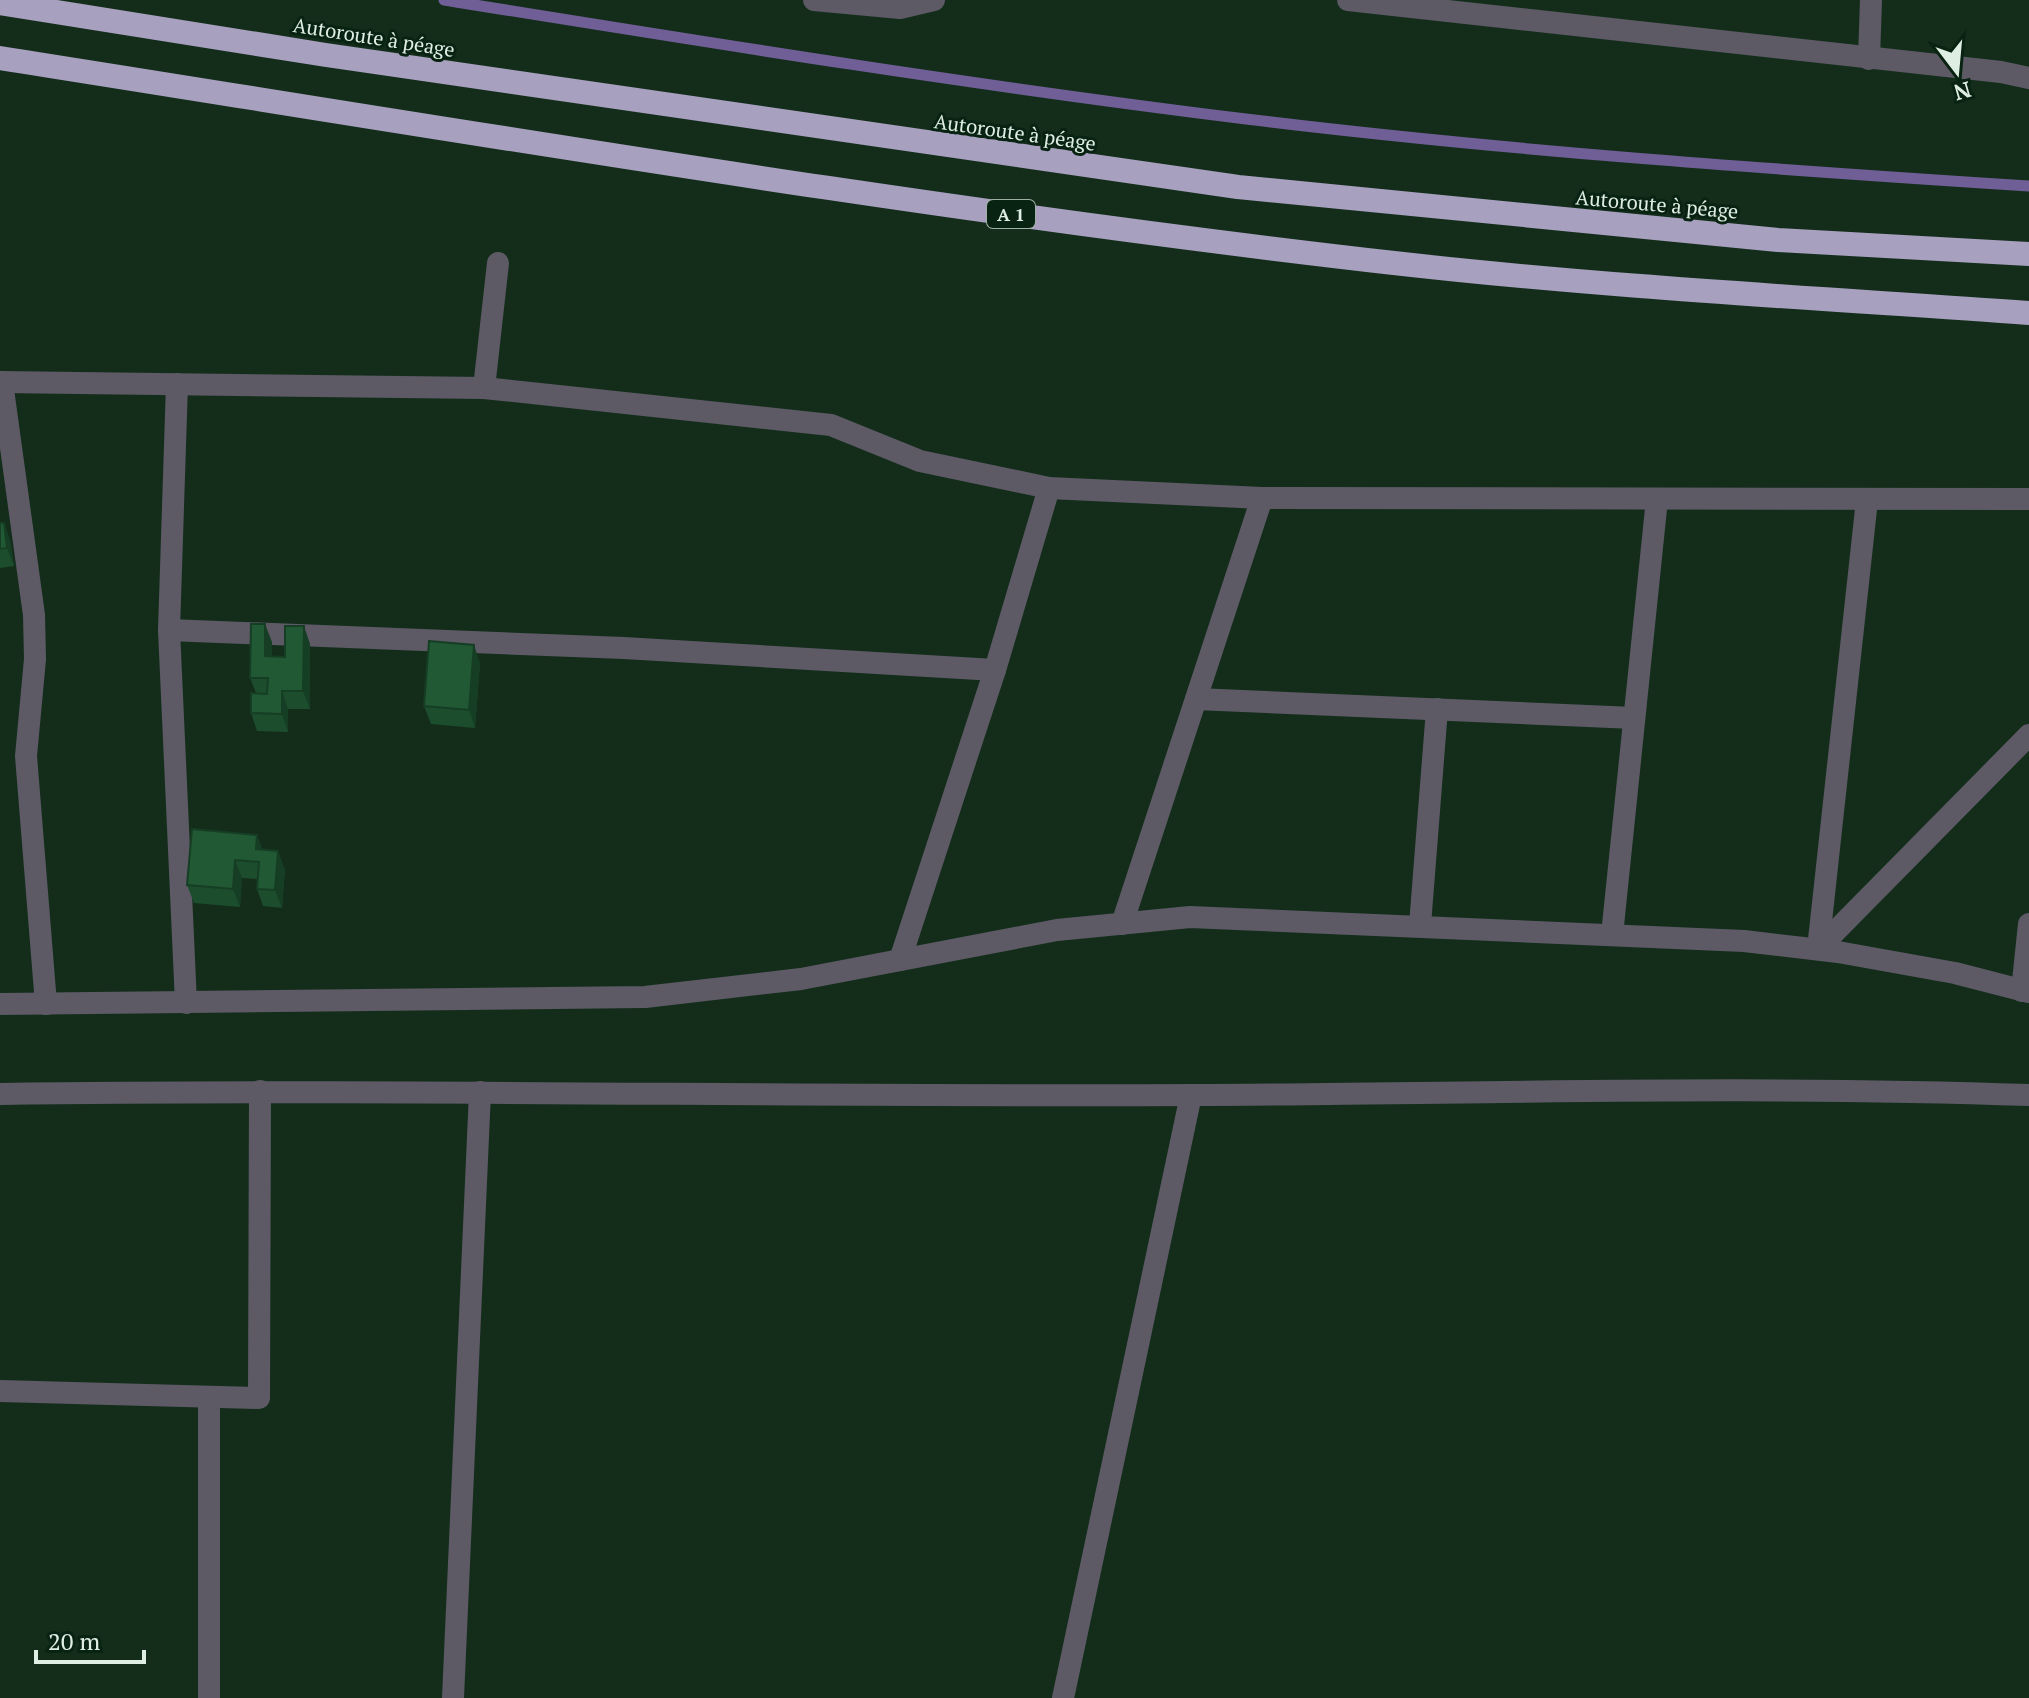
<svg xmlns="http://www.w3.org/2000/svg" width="2029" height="1698" viewBox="0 0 2029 1698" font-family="'PT Serif',serif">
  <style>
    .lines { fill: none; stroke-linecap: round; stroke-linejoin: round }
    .stream { stroke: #6f5f96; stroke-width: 11 }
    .minor { stroke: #5d5a66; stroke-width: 22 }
    .tertiary { stroke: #5d5a66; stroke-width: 22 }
    .motorway { stroke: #a7a0bf; stroke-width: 24 }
    .wall { fill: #1c4d2d }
    .shaded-wall { fill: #163e24 }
    .building { fill: #205934; stroke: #163e24; stroke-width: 2 }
    .labels { text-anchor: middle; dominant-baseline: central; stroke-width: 6; stroke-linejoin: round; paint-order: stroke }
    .shield { fill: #092312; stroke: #9fb1a4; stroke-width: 2 }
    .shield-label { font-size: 18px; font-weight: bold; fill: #dfeee2 }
    .street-label { font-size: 20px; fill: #dfeee2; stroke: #092312 }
  </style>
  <rect width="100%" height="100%" fill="#142d1b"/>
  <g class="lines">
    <path class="stream" d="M444,0C711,43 977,86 1246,119C1506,151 1767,169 2029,186"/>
    <g class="minor">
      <polyline points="814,0 900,8 934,0"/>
      <polyline points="1348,0 2001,72 2029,78"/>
      <polyline points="1869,59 1871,0"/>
      <polyline points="0,382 484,388 831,425 920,461 1049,488 1262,498 2029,499"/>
      <polyline points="2,382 34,615 35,659 26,756 46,1004"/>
      <polyline points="177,384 169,630 186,1003"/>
      <polyline points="484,388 498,263"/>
      <polyline points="169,630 624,648 995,670"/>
      <polyline points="1196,699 1634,718"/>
      <polyline points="1122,924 1262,498"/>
      <polyline points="1420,925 1437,709"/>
      <polyline points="1612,935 1657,499"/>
      <polyline points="1818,949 1867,500"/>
      <polyline points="1818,949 2029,735"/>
      <polyline points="900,960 995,670 1049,488"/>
      <polyline points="2022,991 2029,924"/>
      <polyline points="0,1004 645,997 801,979 1057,930 1190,917 1744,941 1838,952 1955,973 2029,992"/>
      <polyline points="0,1391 259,1398 260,1091"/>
      <polyline points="209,1397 209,1698"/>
      <polyline points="453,1698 480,1092"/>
      <polyline points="1063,1698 1191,1095"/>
    </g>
    <path class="tertiary" d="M0,1094C398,1089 795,1097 1193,1095C1472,1094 1750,1085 2029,1095"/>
    <g class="motorway">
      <polyline points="0,3 326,55 1238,187 1778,240 2029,254"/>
      <path d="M0,58C464,131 927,210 1394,263C1605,287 1817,298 2029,313"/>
    </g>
  </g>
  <g class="wall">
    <polygon points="0,523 4,523 10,541 14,566 0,568"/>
    <polygon points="272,642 272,656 285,657 310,644 310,709 288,709 288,732 257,731 251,713 256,693 250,678"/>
    <polygon points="480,663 475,728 431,724 424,706"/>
    <polygon points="192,829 285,869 282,908 263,906 257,889 257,879 242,878 240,907 194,903 187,885"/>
  </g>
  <g class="shaded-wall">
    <polygon points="4,523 10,541 14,566 7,548"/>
    <polygon points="265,624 272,642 272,674 265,656"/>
    <polygon points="304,626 310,644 310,709 303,691"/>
    <polygon points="474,645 480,663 475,728 469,710"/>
    <polygon points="282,691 288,709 288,732 282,714"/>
    <polygon points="257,835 264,853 256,849"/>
    <polygon points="278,851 285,869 282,908 275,890"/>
    <polygon points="235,860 242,878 240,907 233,889"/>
  </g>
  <g class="building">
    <polygon points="0,523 4,523 7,548 0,549"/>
    <polygon points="251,624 265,624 265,656 285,657 285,626 304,626 303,691 282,691 282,714 251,713 251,693 267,694 268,678 250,678"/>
    <polygon points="429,641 474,645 469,710 424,706"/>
    <polygon points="192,829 257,835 256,849 278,851 275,890 257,889 259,862 235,860 233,889 187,885"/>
  </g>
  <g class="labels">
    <rect class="shield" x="987" y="200" width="48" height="28" rx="6"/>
    <g class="shield-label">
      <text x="1011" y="214">A 1</text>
    </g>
    <g class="street-label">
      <text transform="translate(374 37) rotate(9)">Autoroute à péage</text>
      <text transform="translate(1015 132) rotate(8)">Autoroute à péage</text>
      <text transform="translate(1657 204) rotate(5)">Autoroute à péage</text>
    </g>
  </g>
  <g transform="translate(1957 72) rotate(164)" stroke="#092312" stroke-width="6" paint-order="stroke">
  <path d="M0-6L14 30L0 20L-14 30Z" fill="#dfeee2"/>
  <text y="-12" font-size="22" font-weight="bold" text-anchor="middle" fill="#dfeee2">N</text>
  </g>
  <path d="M36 1650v12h108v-12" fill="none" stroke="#dfeee2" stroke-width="4"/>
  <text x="48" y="1650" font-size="24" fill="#dfeee2" stroke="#092312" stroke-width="6" paint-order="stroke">20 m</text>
</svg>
